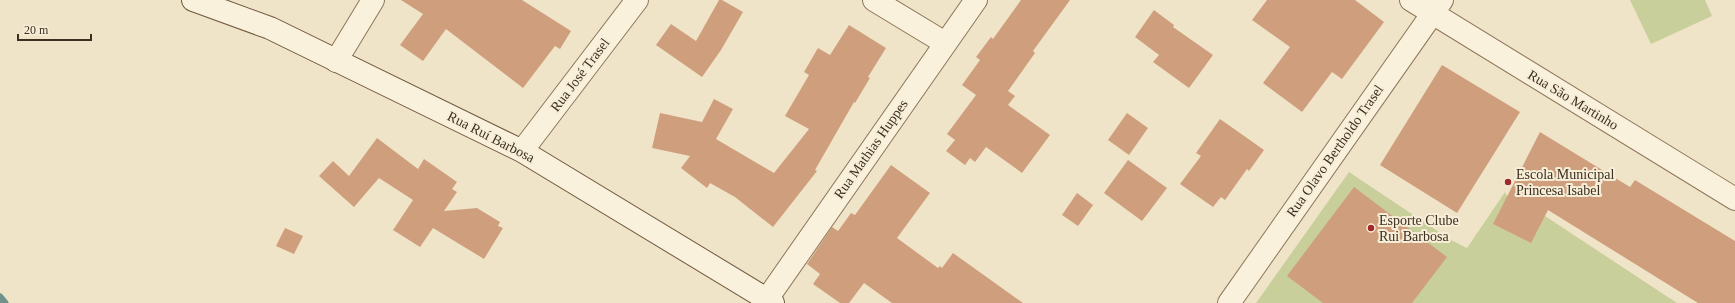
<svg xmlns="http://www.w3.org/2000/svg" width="1735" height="303" viewBox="0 0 1735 303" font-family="'Times New Roman',serif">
	<rect width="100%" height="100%" fill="#f0e4c8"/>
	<!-- green -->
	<g fill="#c9cf9b">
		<polygon points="1630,0 1705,0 1712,16 1651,44"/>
		<polygon points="1349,172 1451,240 1467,248 1505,192 1507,196 1545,216 1677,303 1256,303"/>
	</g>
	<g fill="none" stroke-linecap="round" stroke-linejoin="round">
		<!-- stream -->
		<polyline stroke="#6f938a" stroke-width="7" points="0,297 5,303"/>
	</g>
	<!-- building -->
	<g fill="#cf9f7d">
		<polygon points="401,0 522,0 571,31 560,49 555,46 523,88 446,29 423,61 400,45 423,14"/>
		<polygon points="719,0 722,0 743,12 721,50 702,77 656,45 671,24 696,41"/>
		<polygon points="1021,0 1070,0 1033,51 1035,53 1008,91 1015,96 1008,105 1050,135 1022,173 986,147 975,162 970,158 965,165 946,151 955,140 947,134 976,95 962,85 980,60 976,57 991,37 993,39"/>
		<polygon points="1267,0 1355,0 1384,22 1342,79 1332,72 1302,112 1263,83 1290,47 1252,20"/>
		<polygon points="1154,10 1174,25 1173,27 1213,55 1189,88 1153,62 1159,55 1135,37"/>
		<polygon points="849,25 886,48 868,77 870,78 855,103 854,102 815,170 817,171 773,227 735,197 710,183 707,188 681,168 690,156 652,148 660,113 702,122 714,99 733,109 716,139 774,173 809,129 785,116 809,75 804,72 818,48 830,55"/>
		<polygon points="1442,65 1520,112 1457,213 1380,165"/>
		<polygon points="1127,113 1148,128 1129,155 1108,140"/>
		<polygon points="1220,119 1264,150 1249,171 1247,169 1225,200 1221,197 1213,207 1180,184 1201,156 1196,153"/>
		<polygon points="1540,132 1630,187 1635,180 1735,241 1735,303 1698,303 1548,210 1531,243 1493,224"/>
		<polygon points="377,138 418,169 424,159 457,182 452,189 457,192 444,211 477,208 500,222 498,226 503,228 484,259 433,228 420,247 393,230 413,200 379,178 354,207 319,176 333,161 349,176"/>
		<polygon points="1128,160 1167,188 1142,221 1104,193"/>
		<polygon points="891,165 930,193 897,238 938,268 940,266 942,268 953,253 1023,303 892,303 864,283 849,303 840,303 813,284 820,274 807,264 832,227 838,231 851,213 855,215"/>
		<polygon points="1354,187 1447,257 1412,303 1323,303 1287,276"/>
		<polygon points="1077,193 1093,205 1078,226 1062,215"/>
		<polygon points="285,228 303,236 294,254 276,246"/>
	</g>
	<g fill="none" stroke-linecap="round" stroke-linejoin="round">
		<!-- minor casing -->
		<g stroke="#8d765c" stroke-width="24">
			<g id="minor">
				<polyline points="874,0 945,43"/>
				<polyline points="1411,0 1735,199"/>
				<polyline points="336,61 373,0"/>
				<polyline points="522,151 637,0"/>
				<polyline points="767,299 976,0"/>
				<polyline points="1229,303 1442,0"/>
			</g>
		</g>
		<!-- secondary casing -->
		<g stroke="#6f573f" stroke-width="24">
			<polyline id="secondary" points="193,0 270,28 522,151 773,303"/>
		</g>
		<!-- minor -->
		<use href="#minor" stroke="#faf1dc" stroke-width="22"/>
		<!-- secondary -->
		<use href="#secondary" stroke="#faf1dc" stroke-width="22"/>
	</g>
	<!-- markers -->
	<g fill="#9e2a2b" stroke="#f7eed8" stroke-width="1.5">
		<circle cx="1508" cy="182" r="4"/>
		<circle cx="1371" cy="228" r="4"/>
	</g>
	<g text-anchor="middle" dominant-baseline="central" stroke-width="4" stroke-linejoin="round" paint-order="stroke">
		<!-- street labels -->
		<g font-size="14" fill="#3d2e20" stroke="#f7eed8">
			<text transform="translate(580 75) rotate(-53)">Rua José Trasel</text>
			<text transform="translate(1573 100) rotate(31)">Rua São Martinho</text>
			<text transform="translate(491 137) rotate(27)">Rua Ruí Barbosa</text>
			<text transform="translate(871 149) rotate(-55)">Rua Mathias Huppes</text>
			<text transform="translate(1335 151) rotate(-55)">Rua Olavo Bertholdo Trasel</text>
		</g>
		<!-- poi labels -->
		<g font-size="14" fill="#3d2e20" stroke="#f7eed8" text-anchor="start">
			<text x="1516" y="174">Escola Municipal<tspan x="1516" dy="16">Princesa Isabel</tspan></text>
			<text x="1379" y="220">Esporte Clube<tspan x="1379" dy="16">Rui Barbosa</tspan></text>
		</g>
	</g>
	<!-- scale -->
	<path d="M18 34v6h73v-6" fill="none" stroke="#3d2e20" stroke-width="2"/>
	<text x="24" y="34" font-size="12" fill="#3d2e20" stroke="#f7eed8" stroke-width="3" paint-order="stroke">20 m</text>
</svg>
